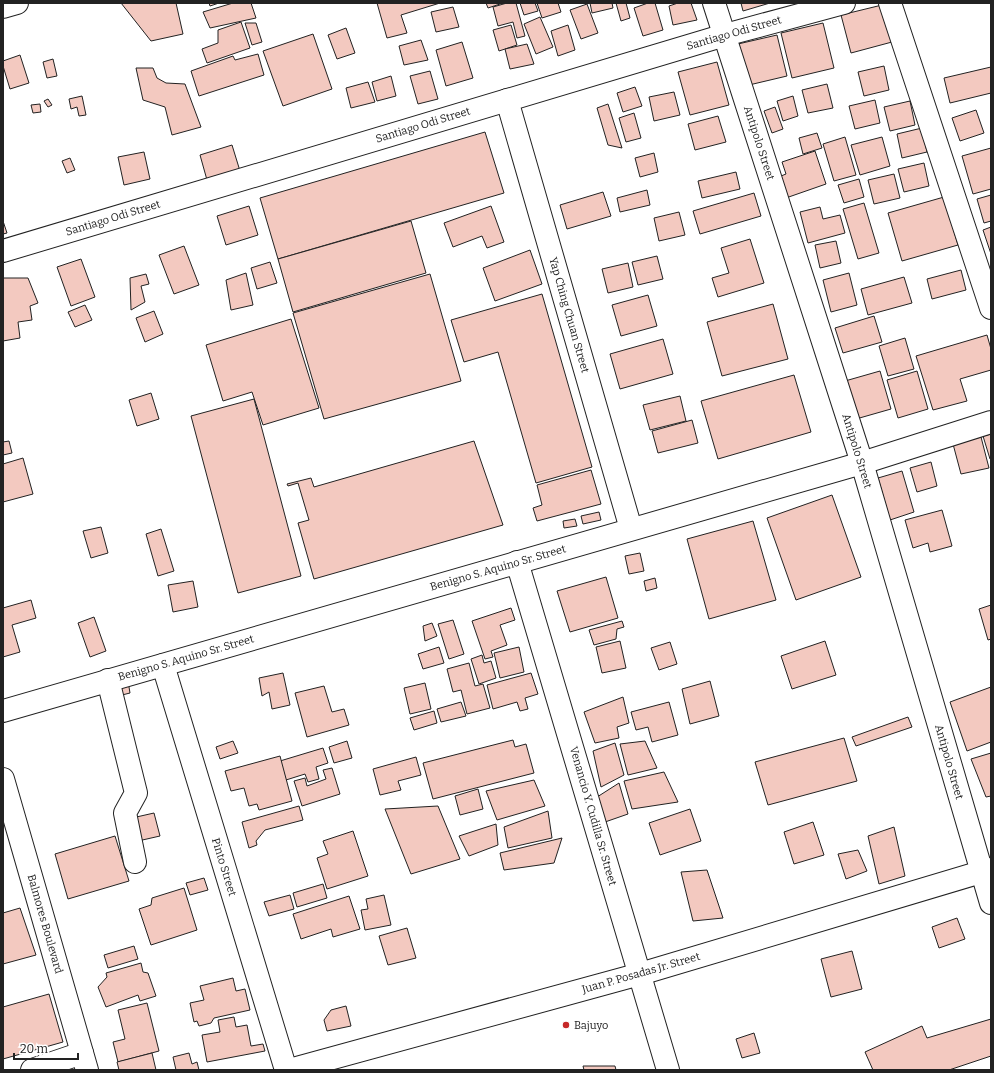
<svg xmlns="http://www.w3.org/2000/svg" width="994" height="1073" viewBox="0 0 994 1073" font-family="Bitter,serif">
	<rect width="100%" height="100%" fill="#fff"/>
	<!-- building -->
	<g fill="#f3c9c0" stroke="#222">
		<polygon points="121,3 176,3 183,34 151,41"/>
		<polygon points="209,3 219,3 210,6"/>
		<polygon points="233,3 251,3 256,18 210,28 203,12"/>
		<polygon points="377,3 440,3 401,15 407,33 387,38"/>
		<polygon points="486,3 503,3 488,8"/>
		<polygon points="507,3 516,3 525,36 517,38 513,22 498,26 493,7"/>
		<polygon points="520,3 535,3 538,11 524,15"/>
		<polygon points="537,3 558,3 561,12 542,18"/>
		<polygon points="590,3 612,3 613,8 592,13"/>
		<polygon points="616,3 626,3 630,18 621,21"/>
		<polygon points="648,3 655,3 663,30 643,36 634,8"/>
		<polygon points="678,3 691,3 697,20 673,25 669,6"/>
		<polygon points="741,3 770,3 743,11"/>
		<polygon points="587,4 598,33 581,39 570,10"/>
		<polygon points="882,5 892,42 851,53 841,15"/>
		<polygon points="453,7 459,27 436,32 431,12"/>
		<polygon points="540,17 553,47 536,54 524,24"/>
		<polygon points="241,22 250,48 207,63 202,49 218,43 218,30"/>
		<polygon points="245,23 256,23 262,42 252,45"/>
		<polygon points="823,23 834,68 792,78 781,33"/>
		<polygon points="511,25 517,45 499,51 493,30"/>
		<polygon points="568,25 575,50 558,56 551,31"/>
		<polygon points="346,28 355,53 337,59 328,35"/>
		<polygon points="313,34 332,89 283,106 263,51"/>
		<polygon points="777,35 787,76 749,85 738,44"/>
		<polygon points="421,40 428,60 404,65 399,46"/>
		<polygon points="462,42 473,78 446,86 436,50"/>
		<polygon points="527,44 534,64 510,69 505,49"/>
		<polygon points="258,54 264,75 199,96 191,71 233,56 235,60"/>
		<polygon points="20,55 29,83 10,89 3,66 3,61"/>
		<polygon points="53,59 57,76 47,78 43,62"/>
		<polygon points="717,62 729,105 690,115 678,72"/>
		<polygon points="884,66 889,90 864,96 858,72"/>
		<polygon points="991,67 991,93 950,103 944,78"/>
		<polygon points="136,68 153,68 157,78 166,83 185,84 201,127 172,135 165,107 143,100"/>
		<polygon points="430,71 438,99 418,104 410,76"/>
		<polygon points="391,76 396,96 377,101 372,82"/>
		<polygon points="368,82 375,102 351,108 346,88"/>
		<polygon points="827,84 833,108 808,113 802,90"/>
		<polygon points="635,87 642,106 623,112 617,93"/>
		<polygon points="674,92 680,115 654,121 649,97"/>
		<polygon points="82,96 86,115 79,116 77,107 71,109 69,99"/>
		<polygon points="793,96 798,116 783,121 777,101"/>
		<polygon points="48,99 52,105 48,107 44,101"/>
		<polygon points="875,100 880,123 855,129 849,106"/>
		<polygon points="910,101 915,125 890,131 884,107"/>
		<polygon points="40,104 41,112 33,113 31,105"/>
		<polygon points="608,104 622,148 608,145 597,108"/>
		<polygon points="775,107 783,129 772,133 764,111"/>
		<polygon points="976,110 984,133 960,141 952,118"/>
		<polygon points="634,113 641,138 626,142 619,118"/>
		<polygon points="718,116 726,142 695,150 688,124"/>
		<polygon points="922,128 927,152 902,158 897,134"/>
		<polygon points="485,132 504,193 278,259 260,198"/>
		<polygon points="817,133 822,148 803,154 799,138"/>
		<polygon points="845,137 856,175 834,181 823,144"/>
		<polygon points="882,137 890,166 860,175 851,145"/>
		<polygon points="232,145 240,171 207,180 200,155"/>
		<polygon points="991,148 991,189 973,194 962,156"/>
		<polygon points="815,151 826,184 783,199 776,178 786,174 782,162"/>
		<polygon points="144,152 150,179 124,185 118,157"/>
		<polygon points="654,153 658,172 640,177 635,158"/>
		<polygon points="70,158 75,170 67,173 62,161"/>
		<polygon points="924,163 929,186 904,192 898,169"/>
		<polygon points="736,172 740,189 702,198 698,181"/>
		<polygon points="894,174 900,198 874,204 868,180"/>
		<polygon points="859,179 864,197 844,203 838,185"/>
		<polygon points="647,190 650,205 620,212 617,198"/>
		<polygon points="603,192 611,216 567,229 560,205"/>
		<polygon points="754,193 761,216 700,234 693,211"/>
		<polygon points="991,195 991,221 984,223 977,199"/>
		<polygon points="944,197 958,245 902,261 888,213"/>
		<polygon points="864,203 879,253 858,259 843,209"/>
		<polygon points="249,206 258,235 226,245 217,216"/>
		<polygon points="491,206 504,242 487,248 482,236 453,247 444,223"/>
		<polygon points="820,207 823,219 840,215 845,233 808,243 800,212"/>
		<polygon points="679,212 685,235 659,241 654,218"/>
		<polygon points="3,221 7,233 3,234"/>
		<polygon points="411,221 426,273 293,312 278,259"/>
		<polygon points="991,227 991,254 983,230"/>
		<polygon points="750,239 764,283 718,297 712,278 729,273 721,248"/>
		<polygon points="836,241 841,263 820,268 815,245"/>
		<polygon points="184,246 199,285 174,294 159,255"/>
		<polygon points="530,250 542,284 495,301 483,268"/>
		<polygon points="657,256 663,279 638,285 632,262"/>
		<polygon points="81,259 95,297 71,306 57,267"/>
		<polygon points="270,262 277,283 257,289 251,268"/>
		<polygon points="628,263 633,287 608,293 602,269"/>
		<polygon points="961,270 966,290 932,299 927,279"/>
		<polygon points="246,273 253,305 231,310 226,280"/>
		<polygon points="849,273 857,305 831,312 823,280"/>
		<polygon points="146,274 149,284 141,286 145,302 131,310 130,278"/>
		<polygon points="430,274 461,381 324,419 293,313"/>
		<polygon points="904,277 912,303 868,315 861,289"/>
		<polygon points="3,278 28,278 38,303 30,306 32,320 18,322 20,338 3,341"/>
		<polygon points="542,294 592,467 536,483 498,352 464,362 451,320"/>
		<polygon points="648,295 657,326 621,336 612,305"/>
		<polygon points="773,304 788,359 722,376 707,322"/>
		<polygon points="85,305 92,320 75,327 68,312"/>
		<polygon points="154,311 163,334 145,342 136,318"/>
		<polygon points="874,316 882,342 843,353 835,328"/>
		<polygon points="291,319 319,408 263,425 252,392 223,401 206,345"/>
		<polygon points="987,335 991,349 991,370 960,379 967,401 933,410 916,356"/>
		<polygon points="905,338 914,369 888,376 879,346"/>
		<polygon points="663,339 673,374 620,389 610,354"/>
		<polygon points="880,371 891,409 856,419 845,381"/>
		<polygon points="917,371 928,409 898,418 887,380"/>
		<polygon points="794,375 811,432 718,459 701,401"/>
		<polygon points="151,393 159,419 137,426 129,400"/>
		<polygon points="680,396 686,421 650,430 643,405"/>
		<polygon points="254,399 301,576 238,593 191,416"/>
		<polygon points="692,420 698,443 658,453 652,431"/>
		<polygon points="991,434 991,459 990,459 983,436"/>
		<polygon points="981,437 989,468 961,474 953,444"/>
		<polygon points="9,441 12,453 3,455 3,442"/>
		<polygon points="474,441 503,525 314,579 298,523 309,520 298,483 288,486 287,484 311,478 314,487"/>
		<polygon points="23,458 33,494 3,502 3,464"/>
		<polygon points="931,462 937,486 917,492 910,468"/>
		<polygon points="591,470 601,504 537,521 533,508 542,505 537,485"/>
		<polygon points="902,471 914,512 890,520 878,478"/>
		<polygon points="832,495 861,577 796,600 767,518"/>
		<polygon points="942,510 952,546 930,552 928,543 913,548 905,520"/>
		<polygon points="599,512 601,520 583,524 581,516"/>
		<polygon points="575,519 577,526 564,528 563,521"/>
		<polygon points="753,521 776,600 709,619 687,539"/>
		<polygon points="101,527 108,553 91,558 83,531"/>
		<polygon points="161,529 174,571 158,576 146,534"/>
		<polygon points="640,553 644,571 629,574 625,556"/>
		<polygon points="606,577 618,618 570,632 557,591"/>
		<polygon points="655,578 657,588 646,591 644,581"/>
		<polygon points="193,581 198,607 173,612 168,585"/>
		<polygon points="31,600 36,618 12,625 20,652 3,657 3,608"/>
		<polygon points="991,605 991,639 988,640 979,609"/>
		<polygon points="511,608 515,620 500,625 507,645 491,651 493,657 485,659 472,621"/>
		<polygon points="94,617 106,651 90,657 78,623"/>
		<polygon points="453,620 464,654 449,659 438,624"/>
		<polygon points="622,621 624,627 617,629 616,639 594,645 589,630"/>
		<polygon points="432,623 437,636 425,641 423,626"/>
		<polygon points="620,641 626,668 602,673 596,647"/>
		<polygon points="825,641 836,675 792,689 781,656"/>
		<polygon points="670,642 677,664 659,670 651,648"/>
		<polygon points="439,647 444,663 423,669 418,654"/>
		<polygon points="519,647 524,672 500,678 494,653"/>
		<polygon points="482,655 484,663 491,661 496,678 479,684 471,659"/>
		<polygon points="469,663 475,686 483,684 490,708 467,714 461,690 453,692 447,669"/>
		<polygon points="283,673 290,705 272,709 269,692 262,696 259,678"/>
		<polygon points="531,673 538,694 525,698 528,709 520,711 517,702 493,709 487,685"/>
		<polygon points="128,681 130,693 118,696 115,685"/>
		<polygon points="710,681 719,716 690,724 682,689"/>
		<polygon points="425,683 431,709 410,714 404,688"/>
		<polygon points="324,686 332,712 344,709 349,725 307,737 295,693"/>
		<polygon points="991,687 991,742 967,751 950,702"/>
		<polygon points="623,697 629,723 617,727 619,738 595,743 584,712"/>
		<polygon points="461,702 466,716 441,722 437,709"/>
		<polygon points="669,702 678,735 652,742 648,727 636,730 631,712"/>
		<polygon points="434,711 437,723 414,730 410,718"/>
		<polygon points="908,717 912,727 856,746 852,737"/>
		<polygon points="844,738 857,781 768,805 755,762"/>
		<polygon points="513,740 515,747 526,744 534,773 433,799 423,763"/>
		<polygon points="233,741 238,753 220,759 216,747"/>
		<polygon points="347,741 352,758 334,763 329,747"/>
		<polygon points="645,741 657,768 628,775 620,744"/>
		<polygon points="615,743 624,775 601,787 593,751"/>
		<polygon points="323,748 328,763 316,767 319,779 308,782 305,774 286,780 280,761"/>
		<polygon points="991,753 991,796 986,797 971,759"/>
		<polygon points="280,756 292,801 259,810 257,804 249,806 244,788 231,791 225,771"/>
		<polygon points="416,757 421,775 398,781 401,790 380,795 373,769"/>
		<polygon points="332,768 340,794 302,806 294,781 305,778 307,786 326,779 323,770"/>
		<polygon points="664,772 678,802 632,809 624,781"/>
		<polygon points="534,780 545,806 497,820 486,791"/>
		<polygon points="619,783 628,814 605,822 594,799"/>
		<polygon points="478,789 483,809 460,815 455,796"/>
		<polygon points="299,806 303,820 265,830 256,841 257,845 249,848 242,822"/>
		<polygon points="438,806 460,859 411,874 385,809"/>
		<polygon points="690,809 701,841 660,855 649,823"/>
		<polygon points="548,811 552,838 508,848 504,827"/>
		<polygon points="154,813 160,836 138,841 132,818"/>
		<polygon points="813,822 824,855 794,864 784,832"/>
		<polygon points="496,824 498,845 469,856 459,836"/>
		<polygon points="894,827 905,876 879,884 868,836"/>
		<polygon points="353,831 368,876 327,889 317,858 328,854 323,841"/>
		<polygon points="115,836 129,881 68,899 55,854"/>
		<polygon points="562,838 554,863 504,870 500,853"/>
		<polygon points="858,850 867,871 846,879 838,854"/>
		<polygon points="707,870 723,918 693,921 681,872"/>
		<polygon points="204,878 208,890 190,895 186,883"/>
		<polygon points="323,884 327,898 297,907 293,893"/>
		<polygon points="184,888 197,930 151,945 139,909 151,905 152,898"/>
		<polygon points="290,895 294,909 269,916 264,902"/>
		<polygon points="384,895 391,925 365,930 361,910 368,909 366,899"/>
		<polygon points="349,896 360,929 333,937 331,929 301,939 293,914"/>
		<polygon points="20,908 36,955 3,964 3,913"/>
		<polygon points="957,918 965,939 939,948 932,927"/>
		<polygon points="407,928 416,958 388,965 379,936"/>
		<polygon points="134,946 138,959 108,968 104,955"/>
		<polygon points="852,951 862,989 831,997 821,959"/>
		<polygon points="141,963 143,972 148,973 156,996 140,1001 138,995 106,1007 98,987 107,977 106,973"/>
		<polygon points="233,978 236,991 245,989 250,1010 214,1018 211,1023 199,1026 197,1021 194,1022 190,1003 204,1000 200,986"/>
		<polygon points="49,994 63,1042 3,1059 3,1007"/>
		<polygon points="147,1003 159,1051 118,1062 113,1042 125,1039 118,1010"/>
		<polygon points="346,1006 351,1026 327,1031 324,1020 331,1010"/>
		<polygon points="234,1017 236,1027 247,1025 251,1046 263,1044 265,1051 207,1062 202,1035 220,1032 218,1020"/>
		<polygon points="991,1019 991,1056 949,1070 873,1070 865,1052 922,1026 927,1038"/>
		<polygon points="754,1033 760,1053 742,1058 736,1039"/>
		<polygon points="152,1053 156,1070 119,1070 117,1062"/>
		<polygon points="189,1053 192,1064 197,1062 199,1070 176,1070 173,1057"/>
		<polygon points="583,1066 615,1066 616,1070 584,1070"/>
	</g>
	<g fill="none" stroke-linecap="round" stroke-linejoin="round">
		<!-- minor casing -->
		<g stroke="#222" stroke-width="24">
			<g id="minor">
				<polyline points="714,3 862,463 991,903"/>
				<polyline points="890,3 991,308"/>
				<polyline points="3,7 17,3"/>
				<polyline points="507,100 631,529"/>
				<polyline points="3,251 725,35 844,3"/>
				<polyline points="517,562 668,1070"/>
				<polyline points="163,665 286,1070"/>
				<polyline points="108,680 136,793 125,813 135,862"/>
				<polyline points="3,711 862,463 991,422"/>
				<polyline points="32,1070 82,1053"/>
				<polyline points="289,1070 640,974 991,869"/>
			</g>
		</g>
		<!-- major casing -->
		<g stroke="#222" stroke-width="24">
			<polyline id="major" points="3,779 87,1070"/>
		</g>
		<!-- minor -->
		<use href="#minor" stroke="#fff" stroke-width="22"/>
		<!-- major -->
		<use href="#major" stroke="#fff" stroke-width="22"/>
	</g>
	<!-- markers -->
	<circle fill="#c62828" stroke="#fff" stroke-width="1.5" cx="566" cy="1025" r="4"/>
	<g text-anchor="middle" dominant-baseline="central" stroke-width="3" stroke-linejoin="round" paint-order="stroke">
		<!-- street labels -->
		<g font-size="11" fill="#222" stroke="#fff">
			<text transform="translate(734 33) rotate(-16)">Santiago Odi Street</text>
			<text transform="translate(423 125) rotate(-17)">Santiago Odi Street</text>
			<text transform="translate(759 143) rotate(72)">Antipolo Street</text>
			<text transform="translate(113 218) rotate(-17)">Santiago Odi Street</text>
			<text transform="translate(569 315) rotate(74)">Yap Ching Chuan Street</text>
			<text transform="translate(857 451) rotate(73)">Antipolo Street</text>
			<text transform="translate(498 568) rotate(-16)">Benigno S. Aquino Sr. Street</text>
			<text transform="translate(186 658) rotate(-16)">Benigno S. Aquino Sr. Street</text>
			<text transform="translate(949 762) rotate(74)">Antipolo Street</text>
			<text transform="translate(593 816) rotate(74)">Venancio Y. Cudilla Sr. Street</text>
			<text transform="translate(224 867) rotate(73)">Pinto Street</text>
			<text transform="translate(45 924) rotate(74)">Balmores Boulevard</text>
			<text transform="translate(641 973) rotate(-16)">Juan P. Posadas Jr. Street</text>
		</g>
		<!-- poi labels -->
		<g font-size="11" fill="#222" stroke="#fff" text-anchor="start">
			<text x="574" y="1025">Bajuyo</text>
		</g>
	</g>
	<!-- border -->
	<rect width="994" height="1073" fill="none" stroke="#222222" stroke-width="8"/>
	<!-- scale -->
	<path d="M14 1053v6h64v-6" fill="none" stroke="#222222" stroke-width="2"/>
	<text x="20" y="1053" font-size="12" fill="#222222" stroke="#ffffff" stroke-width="3" paint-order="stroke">20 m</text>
</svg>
